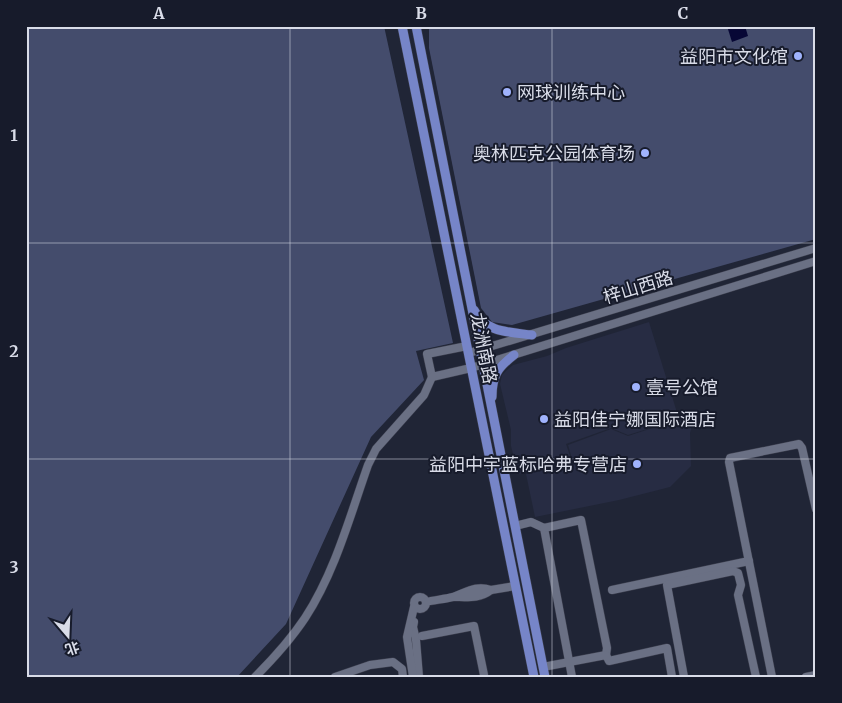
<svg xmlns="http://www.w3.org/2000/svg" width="842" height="703" viewBox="0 0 842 703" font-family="Merriweather,'Noto Sans SC',serif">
	<rect width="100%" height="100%" fill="#202536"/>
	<!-- built -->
	<g fill="#272c43">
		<polygon points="649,322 679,419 628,435 611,428 566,444 572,462 556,467 518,474 511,446 511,430 500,384 502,375 507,370 513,365 547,356 566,348"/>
		<polygon points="677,420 692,426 690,433 691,466 670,487 619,500 535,517 526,474 556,468 573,462 568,445 611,429 628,436"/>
	</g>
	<!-- green -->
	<g fill="#444c6c">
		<polygon points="26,26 384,26 453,343 416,351 424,380 371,437 286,624 237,677 26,677"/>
		<polygon points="434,26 816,26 816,239 512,325 492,322 481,308 429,48 429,28"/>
	</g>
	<!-- water -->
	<polygon fill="#070735" points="727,26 745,26 748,36 732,42"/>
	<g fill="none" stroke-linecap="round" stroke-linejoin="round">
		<!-- minor casing -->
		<g stroke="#3c3f4e" stroke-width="9">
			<g id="minor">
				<polyline points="467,346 427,354 432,377 471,368 816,261"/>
				<polyline points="469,353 816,248"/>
				<polyline points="515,526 531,522 544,528 572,677"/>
				<polyline points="544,528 581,520 607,648 606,655"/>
				<polyline points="491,590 515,586"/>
				<polyline points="612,590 749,561"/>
				<circle cx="420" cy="603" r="6"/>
				<path d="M426 602C435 600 445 599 453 597 467 592 476 585 491 590 480 599 467 597 453 597"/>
				<polyline points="414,622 413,627 416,640 419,677"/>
				<polyline points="422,636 474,626 484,675"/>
				<polyline points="543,667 606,655 609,661 667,648 672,677"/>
				<path d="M255 677C273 659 291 639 305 618 335 572 350 516 368 465L376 449 424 395 432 377"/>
				<polyline points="335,677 370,665 393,662 402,669 403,677"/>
				<polyline points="413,677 407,637 414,607"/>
				<polyline points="684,677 667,585 733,571 738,573 741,585 738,595 756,677"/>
				<polyline points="772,677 729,462 730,458 799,444 802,448 816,509"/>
				<polyline points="806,677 816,675"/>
			</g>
		</g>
		<!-- major casing -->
		<g stroke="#3c3f4e" stroke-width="10">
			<g id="major">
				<polyline points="402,26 534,677"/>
				<polyline points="416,26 545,677"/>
				<path d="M474 310C485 333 510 332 532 335"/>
				<path d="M492 397C492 376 497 368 514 355"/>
			</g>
		</g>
		<!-- minor -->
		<use href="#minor" stroke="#6a7084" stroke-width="8"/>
		<!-- major -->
		<use href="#major" stroke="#7685c8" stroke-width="9"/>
	</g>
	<!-- grid -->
	<path fill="none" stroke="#d9dce8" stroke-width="1" stroke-opacity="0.55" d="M290 26V677M552 26V677M26 243H816M26 459H816"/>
	<!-- markers -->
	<g fill="#a0b3fd" stroke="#171b2b" stroke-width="2">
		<circle cx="798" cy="56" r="5"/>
		<circle cx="507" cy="92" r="5"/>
		<circle cx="645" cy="153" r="5"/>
		<circle cx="636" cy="387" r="5"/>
		<circle cx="544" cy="419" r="5"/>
		<circle cx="637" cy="464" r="5"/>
	</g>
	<g text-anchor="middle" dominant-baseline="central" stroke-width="4" stroke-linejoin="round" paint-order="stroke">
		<!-- poi labels -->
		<g font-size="18" fill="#d9dce8" stroke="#171b2b" text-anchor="end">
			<text x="788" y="56">益阳市文化馆</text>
			<text x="517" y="92" text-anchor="start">网球训练中心</text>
			<text x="635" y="153">奥林匹克公园体育场</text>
			<text x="646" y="387" text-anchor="start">壹号公馆</text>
			<text x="554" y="419" text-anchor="start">益阳佳宁娜国际酒店</text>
			<text x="627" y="464">益阳中宇蓝标哈弗专营店</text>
		</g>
		<!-- street labels -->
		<g font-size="18" fill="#d9dce8" stroke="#171b2b">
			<text transform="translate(638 287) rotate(-17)">梓山西路</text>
			<text transform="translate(484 348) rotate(79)">龙洲南路</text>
		</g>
	</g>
	<!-- border -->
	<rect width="842" height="703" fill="none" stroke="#171b2b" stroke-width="55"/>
	<!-- north arrow -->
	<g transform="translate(68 636) rotate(161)" stroke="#171b2b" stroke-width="4" paint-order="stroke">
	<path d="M0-4L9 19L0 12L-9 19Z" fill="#d9dce8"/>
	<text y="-8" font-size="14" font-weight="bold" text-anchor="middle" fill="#d9dce8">北</text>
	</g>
	<rect x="28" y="28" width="786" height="648" fill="none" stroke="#d9dce8" stroke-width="2"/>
	<g font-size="16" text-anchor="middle" font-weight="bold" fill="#d9dce8">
		<text x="159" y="19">A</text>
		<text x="421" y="19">B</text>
		<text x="683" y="19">C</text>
		<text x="14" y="141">1</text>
		<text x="14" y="357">2</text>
		<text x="14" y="573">3</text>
	</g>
</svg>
